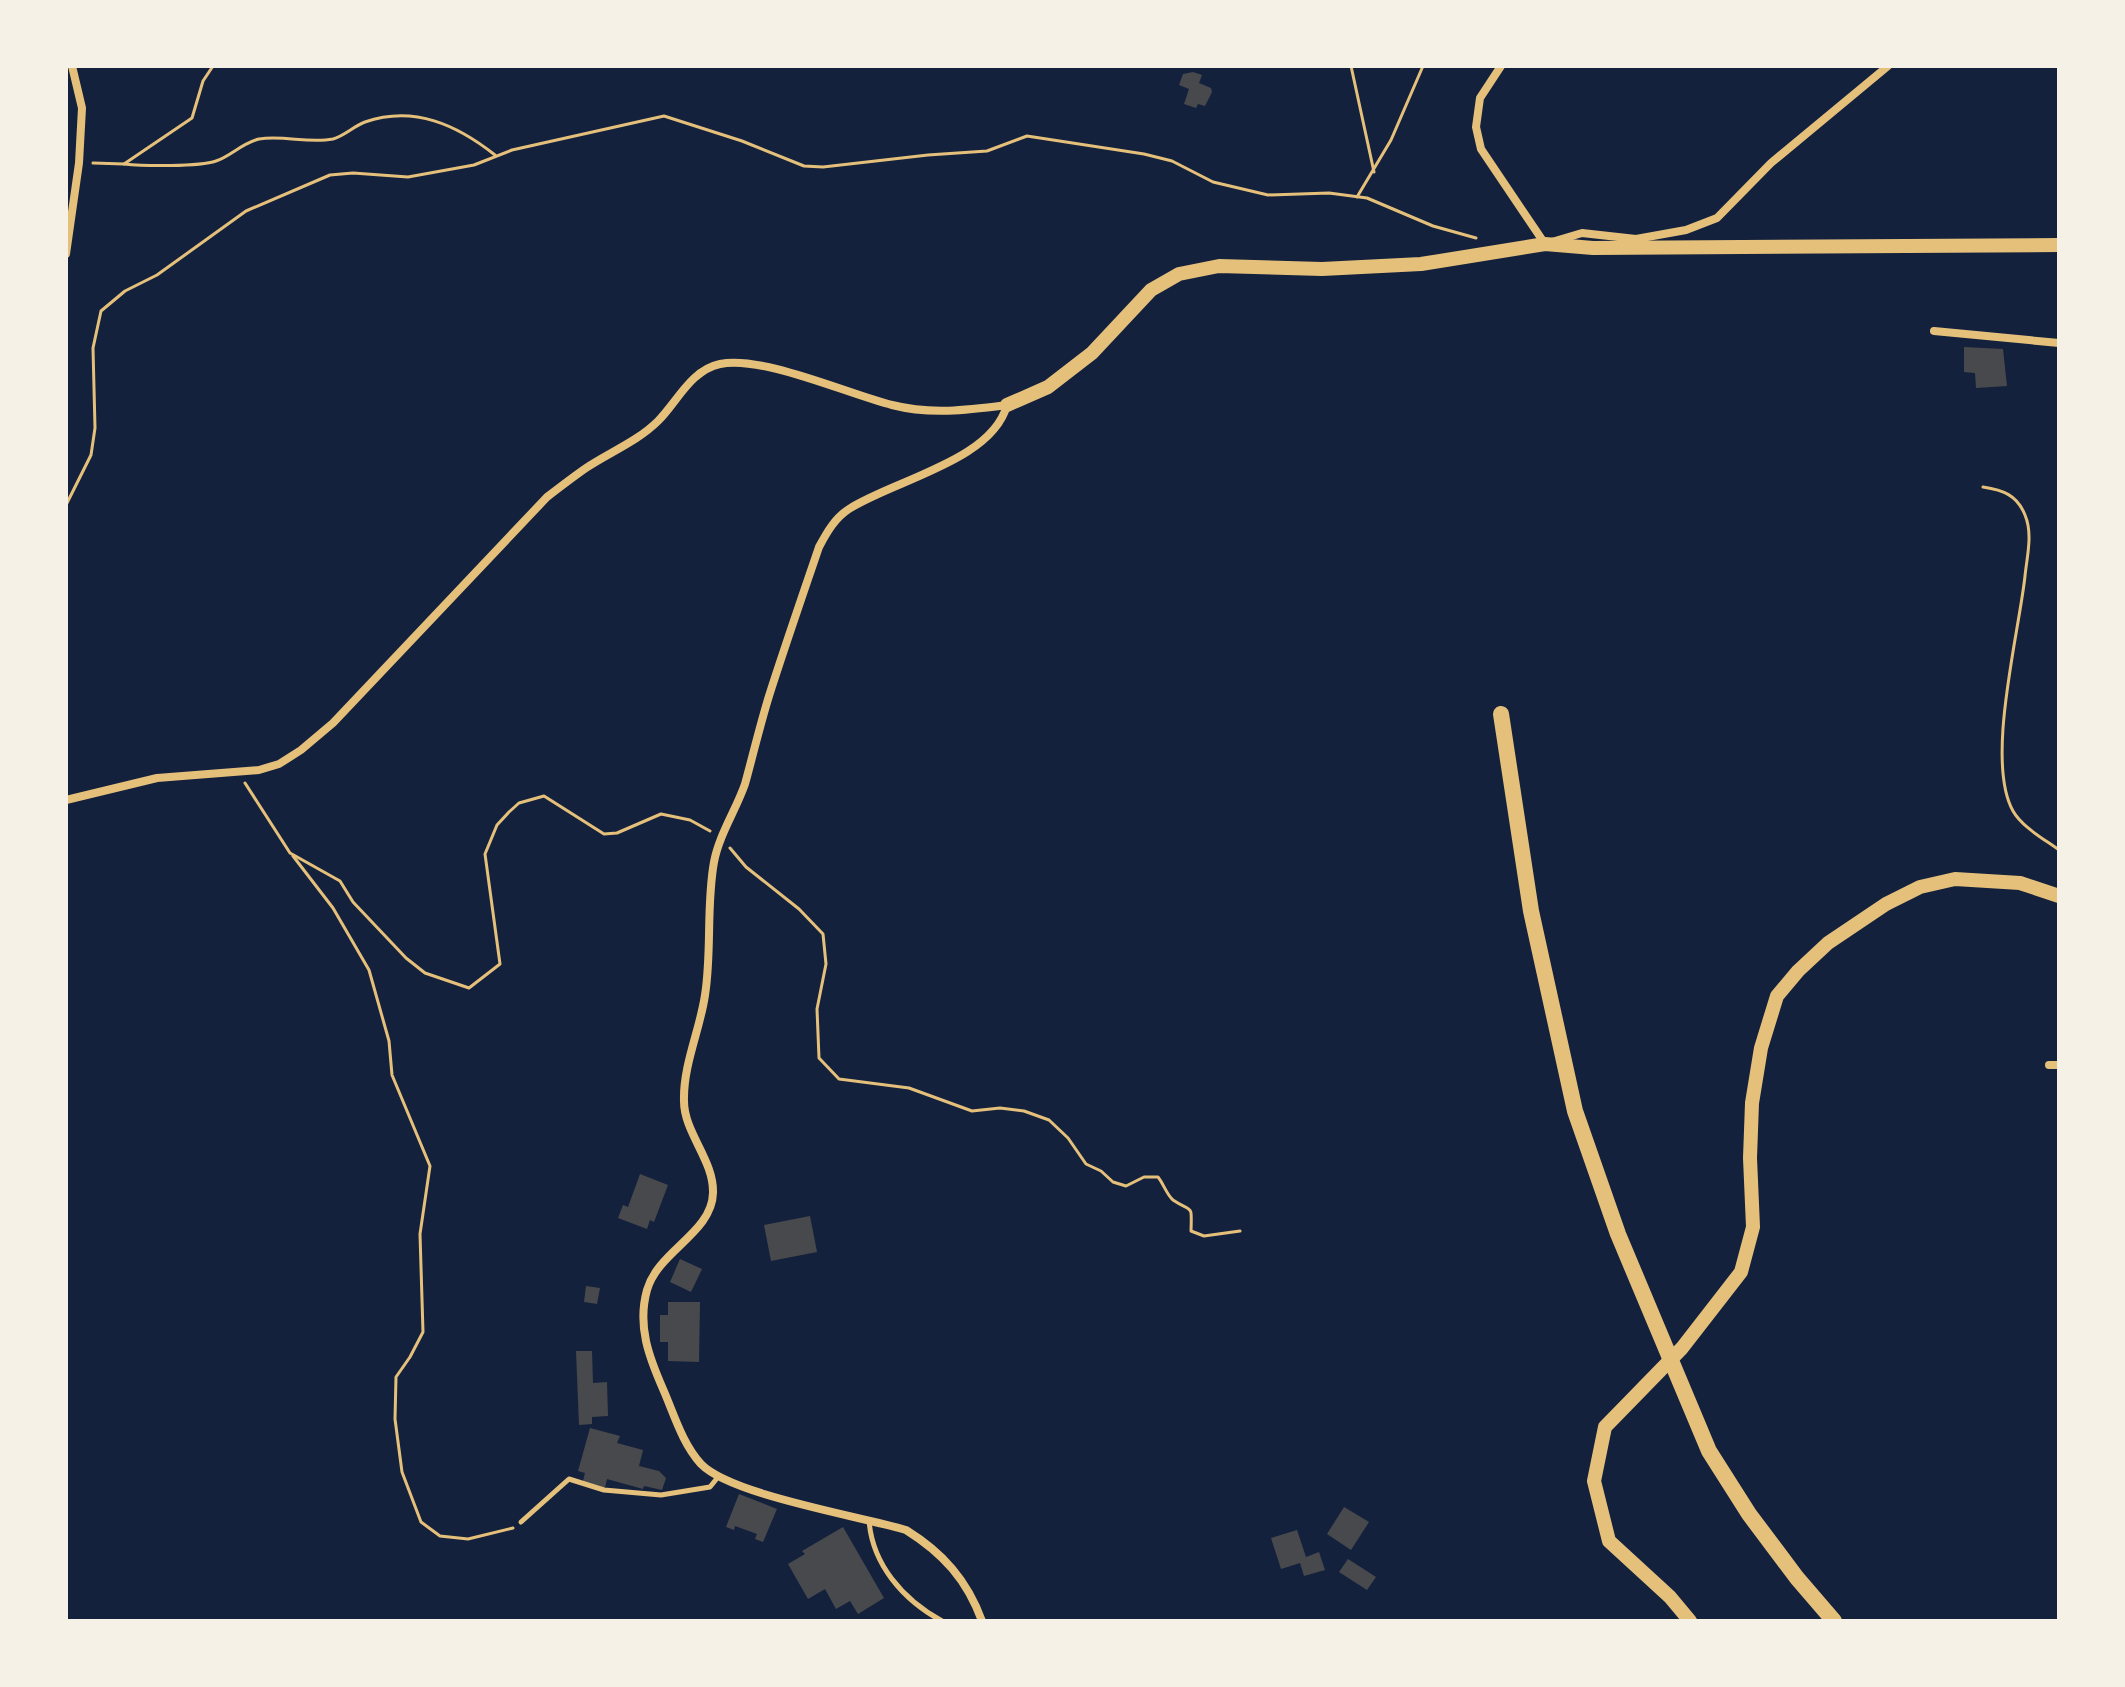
<svg xmlns="http://www.w3.org/2000/svg" width="2125" height="1687" viewBox="0 0 2125 1687" font-family="Rubik,sans-serif">
	<rect width="100%" height="100%" fill="#14213d"/>
	<!-- building -->
	<g fill="#48494c">
		<polygon points="1193,72 1202,75 1199,83 1211,88 1212,92 1205,106 1198,104 1196,108 1184,104 1189,89 1179,85 1183,74"/>
		<polygon points="1964,347 2003,349 2007,386 1976,388 1975,373 1964,372"/>
		<polygon points="640,1174 668,1185 654,1222 650,1220 647,1229 618,1218 623,1205 628,1207"/>
		<polygon points="810,1216 817,1252 771,1261 764,1225"/>
		<polygon points="680,1259 702,1269 691,1292 670,1282"/>
		<polygon points="586,1286 600,1288 597,1304 584,1302"/>
		<polygon points="668,1302 700,1302 699,1362 668,1361 668,1342 660,1342 660,1315 668,1315"/>
		<polygon points="576,1351 592,1351 593,1383 607,1382 608,1416 592,1417 592,1424 579,1425"/>
		<polygon points="590,1428 620,1436 617,1443 643,1450 639,1466 659,1471 666,1478 662,1490 644,1486 643,1489 607,1479 605,1488 583,1481 585,1473 578,1471"/>
		<polygon points="739,1494 777,1509 763,1542 755,1539 757,1534 735,1526 734,1530 726,1527"/>
		<polygon points="1344,1507 1369,1522 1351,1550 1327,1534"/>
		<polygon points="843,1527 884,1598 858,1614 850,1601 836,1609 825,1589 808,1599 788,1564 805,1554 802,1551"/>
		<polygon points="1297,1530 1306,1557 1319,1552 1325,1570 1304,1576 1300,1563 1281,1569 1271,1538"/>
		<polygon points="1348,1559 1376,1577 1367,1590 1339,1572"/>
	</g>
	<g fill="none" stroke-linecap="round" stroke-linejoin="round">
		<!-- path -->
		<g stroke="#e5c07b" stroke-width="3">
			<polyline points="1351,66 1374,172"/>
			<polyline points="93,163 124,164 192,118 203,81 213,66"/>
			<path d="M124 164C143 166 199 167 216 161 231 156 242 143 259 139 284 135 309 144 333 139 344 136 354 126 365 122 414 105 457 125 495 155"/>
			<polyline points="1357,197 1391,140 1423,66"/>
			<path d="M1983 487C2003 490 2017 495 2025 515 2033 534 2027 556 2025 576 2019 633 1985 761 2013 811 2022 827 2044 839 2059 850"/>
			<polyline points="66,505 91,455 95,428 93,348 101,311 125,291 157,275 246,211 330,175 353,173 408,177 474,165 512,150 664,116 742,141 804,166 823,167 928,155 987,151 1027,136 1144,154 1172,161 1213,182 1268,195 1329,193 1367,198 1433,226 1476,238"/>
			<polyline points="245,783 290,853 340,881 353,902 406,958 425,973 469,988 500,964 485,854 497,825 509,812 519,803 544,796 604,834 617,833 661,814 690,820 710,831"/>
			<path d="M730 848 746 867 799 909 823 934 826 964 817 1009 819 1058 839 1079 909 1088 972 1111 1000 1108 1024 1111 1049 1120 1068 1138 1086 1164 1101 1171 1113 1182 1126 1186 1144 1177H1158C1163 1183 1167 1195 1173 1200 1192 1213 1192 1202 1191 1231L1204 1236 1240 1231"/>
			<polyline points="293,856 333,908 369,970 389,1041 392,1075 430,1166 420,1234 423,1332 410,1357 396,1377 395,1419 402,1472 421,1522 440,1536 468,1539 513,1528"/>
		</g>
		<!-- service -->
		<g stroke="#e5c07b" stroke-width="5">
			<path d="M869 1520C872 1564 903 1600 942 1621"/>
			<polyline points="521,1522 569,1479 604,1490 661,1495 710,1487 718,1477"/>
		</g>
		<!-- minor -->
		<g stroke="#e5c07b" stroke-width="8">
			<polyline points="1501,66 1480,98 1476,127 1481,149 1545,244 1582,233 1636,239 1686,230 1717,218 1771,163 1888,66"/>
			<polyline points="66,254 79,163 82,108 72,66"/>
			<polyline points="1934,331 2059,343"/>
			<path d="M66 800 157 778 259 770 279 764 301 750 333 723 547 497C560 487 573 477 586 468 610 452 638 441 658 421 677 402 691 370 720 364 762 355 848 394 892 405 931 415 968 410 1007 405 992 461 894 480 849 509 835 518 827 532 819 547 802 597 785 646 769 696 760 725 753 755 745 784 736 810 719 835 714 862 706 906 712 951 705 995 700 1030 683 1065 684 1101 684 1133 714 1160 713 1193 712 1233 658 1251 647 1290 637 1326 649 1357 663 1389 674 1414 682 1443 701 1464 731 1495 859 1516 906 1530 943 1553 967 1580 982 1621"/>
			<polyline points="2049,1065 2059,1065"/>
		</g>
		<!-- tertiary -->
		<g stroke="#e5c07b" stroke-width="14">
			<polyline points="1007,405 1048,387 1092,353 1151,290 1179,274 1219,266 1322,269 1421,264 1545,244 1593,248 2059,245"/>
			<polyline points="1690,1621 1670,1597 1609,1541 1594,1481 1605,1427 1682,1348 1741,1272 1753,1227 1750,1158 1752,1103 1761,1048 1777,996 1798,971 1828,943 1886,904 1920,887 1955,879 2020,883 2059,896"/>
		</g>
		<!-- secondary -->
		<polyline stroke="#e5c07b" stroke-width="16" points="1501,714 1531,911 1575,1111 1618,1234 1709,1451 1749,1514 1797,1578 1834,1621"/>
	</g>
	<!-- border -->
	<rect width="2125" height="1687" fill="none" stroke="#f6f1e7" stroke-width="136"/>
</svg>
